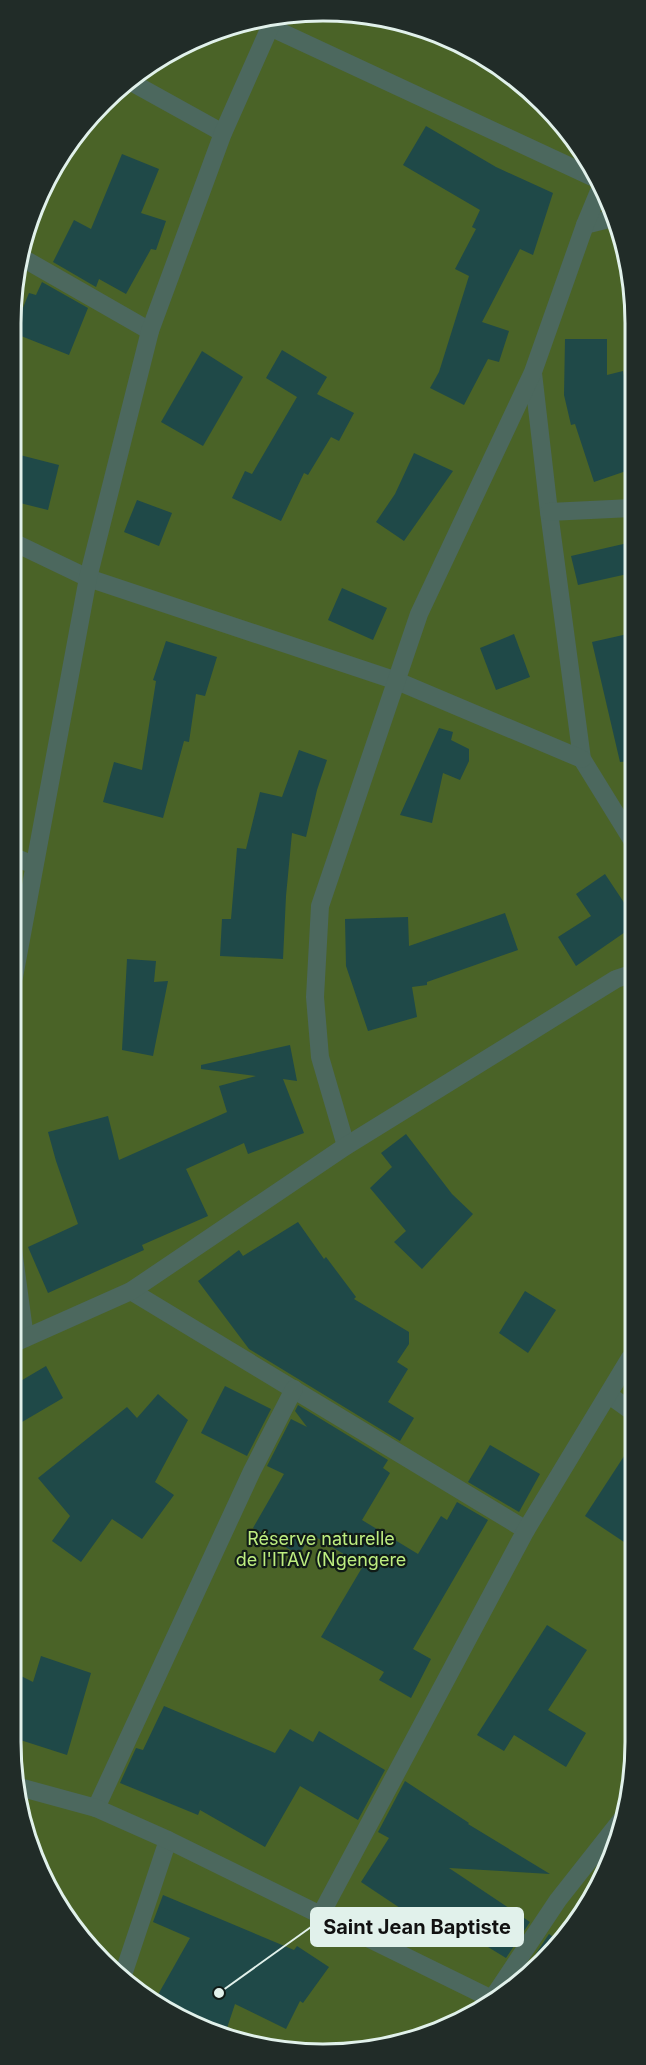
<svg xmlns="http://www.w3.org/2000/svg" width="646" height="2065" viewBox="0 0 646 2065" font-family="Inter,sans-serif">
	<rect width="100%" height="100%" fill="#1c372e"/>
	<!-- green -->
	<polygon fill="#4a6327" points="262,16 384,17 479,52 558,117 603,185 633,282 629,1803 583,1915 513,1990 404,2044 283,2052 184,2022 88,1948 34,1861 11,1742 17,262 63,149 150,63"/>
	<!-- building -->
	<g fill="#1f4948">
		<polygon points="426,126 496,167 553,193 533,255 520,249 482,322 509,331 499,362 488,359 464,405 430,388 439,372 469,276 455,269 476,229 472,227 480,210 403,165"/>
		<polygon points="122,154 159,169 141,213 166,221 156,250 151,249 126,294 99,279 96,287 53,262 74,220 91,229"/>
		<polygon points="42,282 88,308 69,355 16,334 16,325 29,293 36,295"/>
		<polygon points="565,339 607,339 607,375 623,371 632,412 632,469 594,482 575,424 571,425 564,395"/>
		<polygon points="282,350 327,377 317,394 354,413 339,441 331,437 308,475 304,473 281,521 232,498 245,471 252,474 297,397 266,378"/>
		<polygon points="202,351 243,377 203,446 161,422"/>
		<polygon points="414,453 453,471 404,541 376,522 395,494"/>
		<polygon points="16,454 59,465 48,510 16,502"/>
		<polygon points="137,500 172,513 159,546 124,532"/>
		<polygon points="632,542 632,573 578,585 571,556"/>
		<polygon points="342,588 387,608 373,640 328,620"/>
		<polygon points="632,633 632,761 620,762 592,642"/>
		<polygon points="514,634 530,677 496,690 480,648"/>
		<polygon points="166,641 217,657 205,696 196,694 189,742 184,741 163,818 103,802 114,762 142,770 156,681 153,680"/>
		<polygon points="439,728 453,732 451,740 469,749 469,761 460,780 443,773 432,823 400,815"/>
		<polygon points="299,750 327,760 317,790 306,837 292,833 286,896 283,959 220,956 222,919 231,919 237,848 246,849 260,792 282,797"/>
		<polygon points="605,874 631,913 631,928 576,966 558,937 591,916 576,894"/>
		<polygon points="505,913 518,950 427,982 427,985 412,987 417,1017 368,1031 346,966 345,919 408,917 409,946"/>
		<polygon points="127,959 156,961 154,982 168,981 153,1056 122,1050"/>
		<polygon points="290,1045 297,1081 283,1079 304,1133 248,1154 244,1143 186,1169 208,1216 142,1245 144,1250 48,1293 28,1247 78,1224 56,1161 48,1132 108,1116 119,1160 227,1112 219,1086 256,1076 201,1069 201,1065"/>
		<polygon points="406,1134 452,1194 473,1214 422,1269 394,1242 406,1231 370,1188 392,1167 381,1153"/>
		<polygon points="298,1222 324,1259 326,1257 356,1297 354,1299 409,1332 409,1344 397,1362 408,1369 388,1402 414,1418 400,1441 249,1349 198,1281 239,1250 243,1256"/>
		<polygon points="525,1291 556,1310 528,1353 499,1333"/>
		<polygon points="46,1366 63,1398 22,1422 12,1405 12,1386"/>
		<polygon points="225,1386 271,1409 247,1456 201,1433"/>
		<polygon points="158,1394 188,1420 155,1482 174,1495 142,1539 112,1519 81,1562 52,1541 70,1516 38,1478 127,1407 137,1418"/>
		<polygon points="298,1405 388,1460 383,1468 390,1473 362,1520 418,1554 441,1516 447,1520 457,1502 488,1520 413,1649 431,1659 411,1698 379,1680 384,1672 321,1637 363,1566 311,1534 299,1555 253,1528 284,1474 267,1466 291,1419 307,1427 295,1411"/>
		<polygon points="490,1445 540,1474 519,1512 468,1482"/>
		<polygon points="630,1447 630,1546 585,1516"/>
		<polygon points="547,1625 587,1650 548,1710 586,1733 566,1767 514,1735 504,1751 477,1735"/>
		<polygon points="41,1656 91,1673 67,1755 11,1737 11,1671 33,1682"/>
		<polygon points="164,1706 275,1753 290,1729 313,1742 319,1731 385,1770 358,1820 300,1786 265,1847 200,1810 198,1815 120,1783 136,1748 143,1750"/>
		<polygon points="405,1781 469,1823 468,1824 550,1874 449,1868 530,1922 506,1958 434,1914 427,1926 361,1882 389,1838 378,1832"/>
		<polygon points="163,1895 294,1950 297,1946 329,1967 303,2003 300,2001 286,2029 235,2004 227,2028 166,2008 155,2000 190,1938 153,1922"/>
		<polygon points="549,1934 559,1941 529,1973 525,1970"/>
	</g>
	<g fill="none" stroke-linecap="round" stroke-linejoin="round">
		<!-- minor -->
		<g stroke="#4c685e" stroke-width="18">
			<polyline points="270,27 601,181"/>
			<polyline points="131,82 223,133"/>
			<polyline points="585,225 613,218"/>
			<polyline points="19,256 150,331"/>
			<polyline points="533,373 549,512 582,759 632,840"/>
			<polyline points="549,512 632,508"/>
			<polyline points="15,543 88,578 397,681 582,759"/>
			<polyline points="14,857 34,865"/>
			<polyline points="14,977 88,578 150,331 223,133 275,16"/>
			<polyline points="346,1146 320,1057 315,997 320,906 419,614 533,372 585,225 602,184"/>
			<polyline points="13,1249 25,1338"/>
			<polyline points="131,1291 526,1530"/>
			<polyline points="12,1344 131,1291 346,1146 616,979 631,974"/>
			<polyline points="609,1395 630,1410"/>
			<polyline points="96,1808 252,1471 294,1389"/>
			<polyline points="320,1916 526,1530 630,1358"/>
			<polyline points="123,1975 168,1840"/>
			<polyline points="490,2002 558,1900 625,1815"/>
		</g>
		<!-- tertiary -->
		<polyline stroke="#4c685e" stroke-width="18" points="19,1787 96,1808 168,1840 494,2000"/>
	</g>
	<g text-anchor="middle" dominant-baseline="central" stroke-width="4.5" stroke-linejoin="round" paint-order="stroke">
		<!-- park labels -->
		<g font-size="18" fill="#beee80" stroke="#101b17">
			<text x="321" y="1538">Réserve naturelle<tspan x="321" dy="21">de l'ITAV (Ngengere</tspan></text>
		</g>
	</g>
	<!-- crop -->
	<path d="M0 0H646V2065H0ZM323 21H323A302 302 0 0 1 625 323V1742A302 302 0 0 1 323 2044H323A302 302 0 0 1 21 1742V323A302 302 0 0 1 323 21Z" fill="#212c28" fill-rule="evenodd"/>
	<path fill="none" stroke="#e1f1eb" stroke-width="3" d="M323 21H323A302 302 0 0 1 625 323V1742A302 302 0 0 1 323 2044H323A302 302 0 0 1 21 1742V323A302 302 0 0 1 323 21Z"/>
	<!-- callouts -->
	<path fill="none" stroke="#e1f1eb" stroke-width="2" d="M219 1993L311 1927"/>
	<circle fill="#e1f1eb" stroke="#101b17" stroke-width="2" cx="219" cy="1993" r="6"/>
	<rect fill="#e1f1eb" stroke="#e1f1eb" stroke-width="2" x="311" y="1908" width="212" height="38" rx="6"/>
	<g font-size="20" text-anchor="middle" font-weight="bold" fill="#111">
		<text x="417" y="1934">Saint Jean Baptiste</text>
	</g>
</svg>
